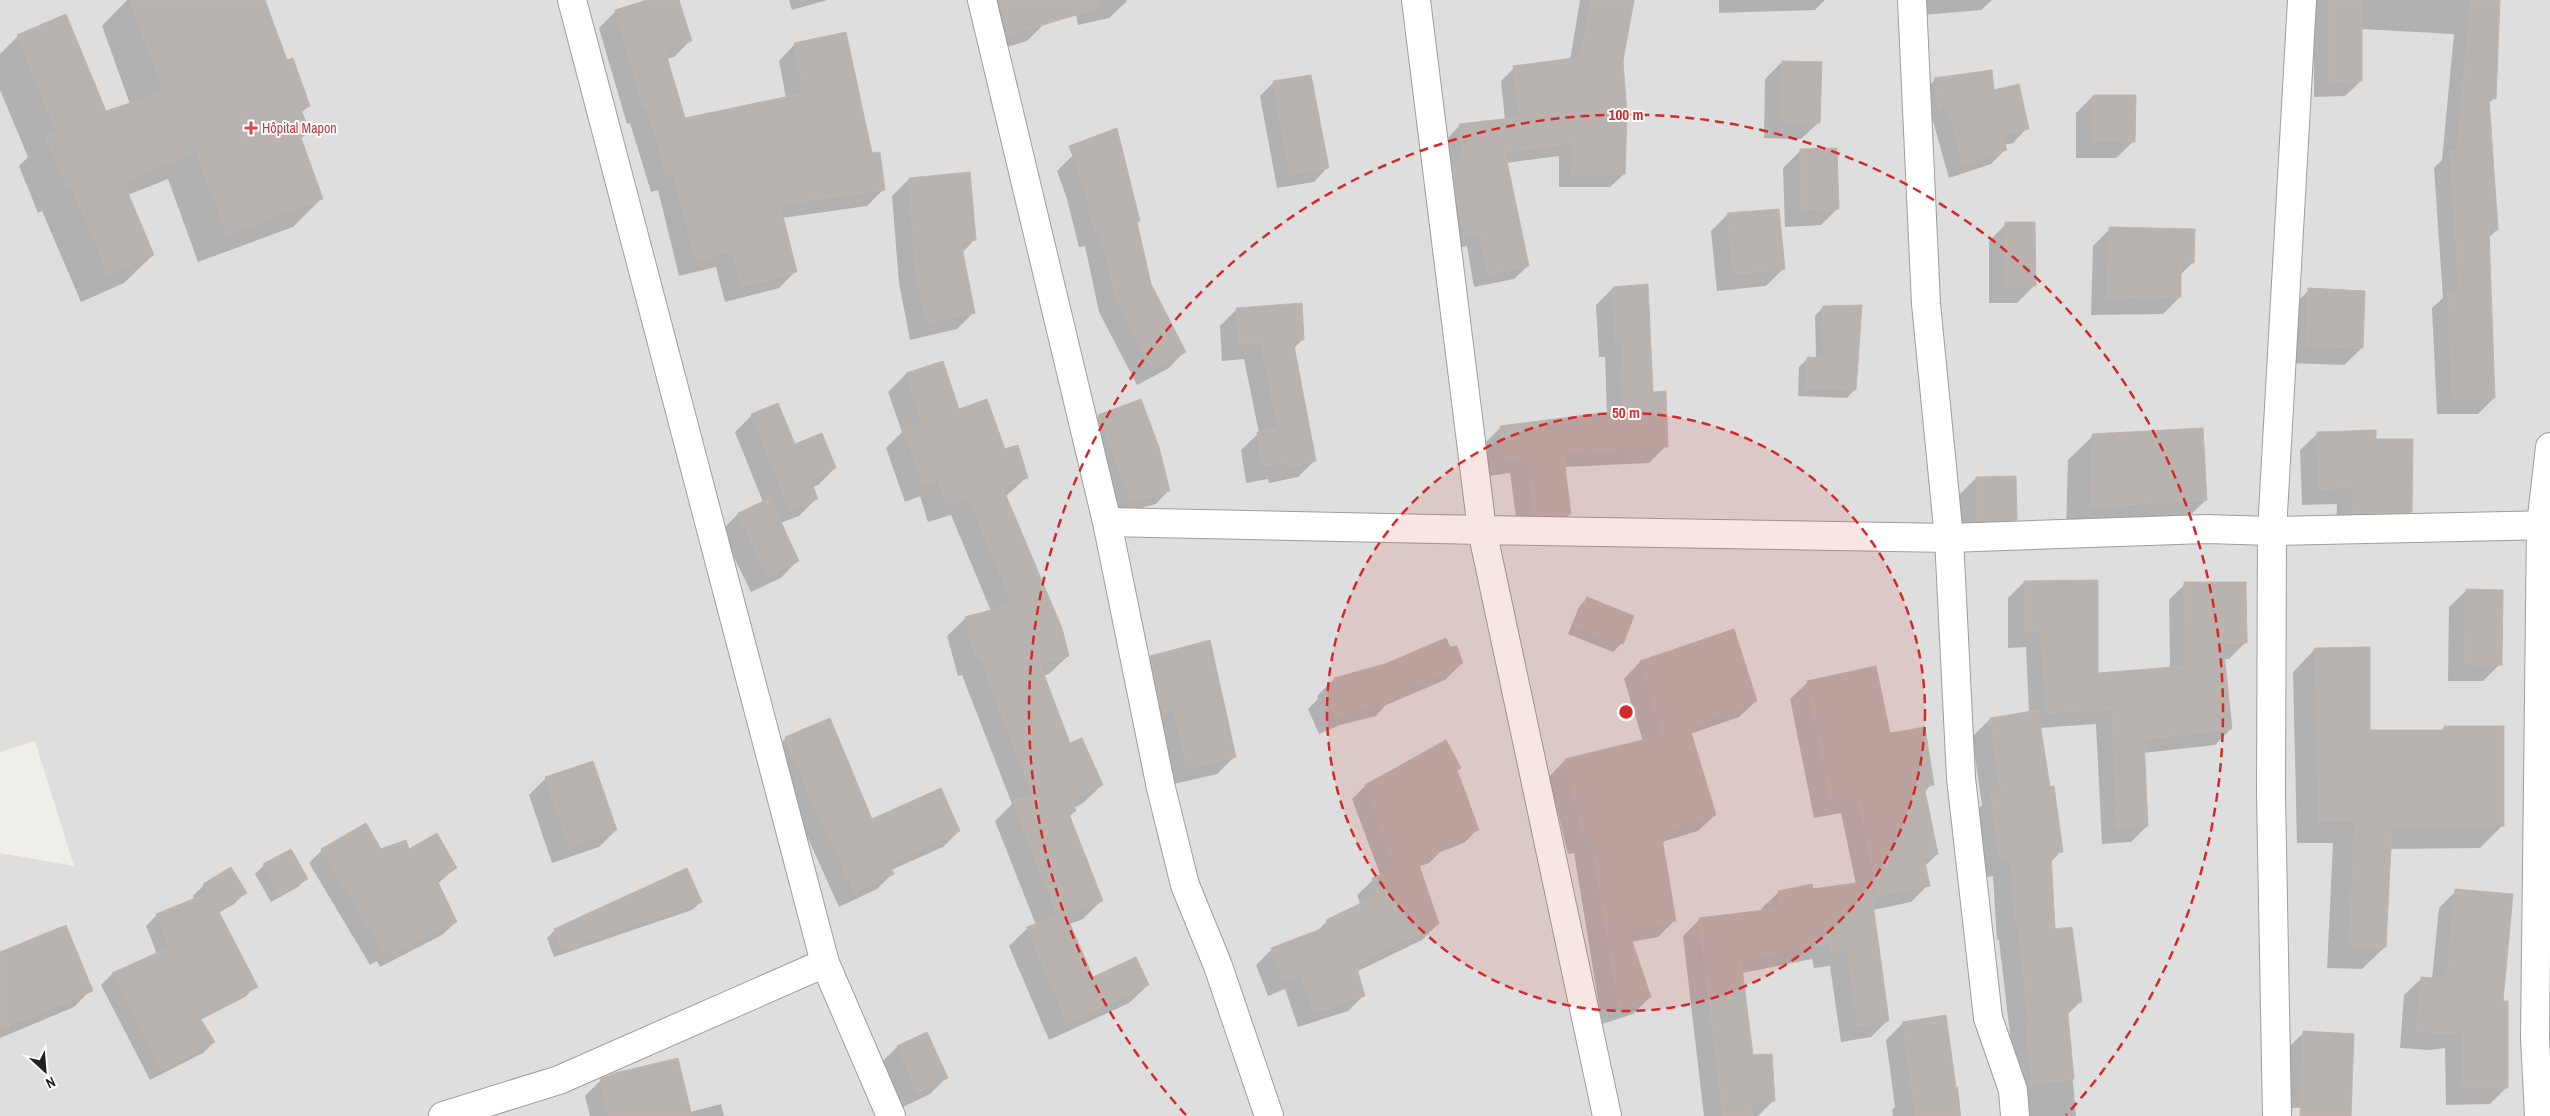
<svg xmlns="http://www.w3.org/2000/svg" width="2550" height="1116" viewBox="0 0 2550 1116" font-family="'Archivo Narrow',sans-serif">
	<rect width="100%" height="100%" fill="#f0eee9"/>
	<!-- residential -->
	<polygon fill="#dfdede" points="0,0 2550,0 2550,1116 0,1116 0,853 74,866 35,741 0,752"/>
	<!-- shadow -->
	<g fill="#0003">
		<polygon points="127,0 264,0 286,62 309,106 301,113 308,132 300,140 321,199 293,227 198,262 168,179 128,195 153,255 124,283 81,302 42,211 38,213 19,166 28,157 0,90 0,54 18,36 105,112 130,104 102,26"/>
		<polygon points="651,0 678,0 691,40 674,57 667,59 684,119 786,98 779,61 795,44 871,154 884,189 867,206 782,218 795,272 779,288 725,302 716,267 679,276 658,190 651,192 630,123 627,124 599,28 616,11"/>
		<polygon points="789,0 827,0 792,10"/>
		<polygon points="978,0 1036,0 1044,24 1027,41 993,51"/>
		<polygon points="1073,0 1126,0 1127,1 1109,18 1078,25"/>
		<polygon points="1580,0 1632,0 1622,61 1624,174 1610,187 1559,187 1559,156 1506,163 1528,266 1514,279 1474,287 1467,246 1452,249 1447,139 1460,125 1505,120 1501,81 1514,68 1570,60"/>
		<polygon points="1719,0 1825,0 1815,10 1719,13"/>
		<polygon points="1922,0 1992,0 1981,10 1923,15"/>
		<polygon points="2306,0 2498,0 2494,98 2488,104 2497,230 2488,238 2494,398 2478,414 2437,414 2432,308 2443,298 2434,168 2442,160 2454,34 2361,29 2361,81 2345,96 2314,97 2314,26"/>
		<polygon points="1782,62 1819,122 1801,139 1764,138 1765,79"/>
		<polygon points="1935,80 1993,91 2027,128 2013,143 2004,145 2005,150 1991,164 1949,178 1933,121 1925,122 1920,94"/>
		<polygon points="1274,82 1327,168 1314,182 1277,188 1260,96"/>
		<polygon points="2093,96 2134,141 2116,158 2076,158 2076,113"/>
		<polygon points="1800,151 1838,208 1821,225 1785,227 1783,168"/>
		<polygon points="1073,155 1138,221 1136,224 1149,285 1184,352 1169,368 1137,385 1099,312 1085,246 1079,247 1067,199 1057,171"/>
		<polygon points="909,179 974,240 962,253 974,312 957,329 910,340 899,283 892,196"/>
		<polygon points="1728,214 1784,268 1766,286 1717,291 1711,231"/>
		<polygon points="2006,224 2034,286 2017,303 1989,303 1989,241"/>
		<polygon points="2110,229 2192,263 2180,275 2180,297 2163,314 2091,315 2093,246"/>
		<polygon points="1613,288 1652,393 1666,446 1649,463 1564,467 1570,514 1553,531 1518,532 1510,473 1488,476 1484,444 1501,427 1607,413 1605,357 1599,357 1596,305"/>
		<polygon points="2309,290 2362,348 2344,365 2290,363 2292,307"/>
		<polygon points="1823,307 1855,389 1847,398 1798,396 1799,367 1808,358 1816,359 1815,316"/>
		<polygon points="1237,309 1303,339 1294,348 1315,460 1298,477 1269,483 1268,479 1246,483 1241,450 1259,433 1244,359 1222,361 1220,326"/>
		<polygon points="906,374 958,411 1004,450 1027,477 1005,497 1068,656 1049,674 1043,676 1070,745 1102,785 1083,803 1074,808 1075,811 1069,817 1101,901 1083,919 1069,924 1092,979 1148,985 1129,1003 1049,1040 1009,946 1028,928 1036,925 995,821 1012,804 962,675 958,676 947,636 966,618 991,611 951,515 928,522 920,496 905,502 886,448 902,432 888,392"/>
		<polygon points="1140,401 1169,490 1156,504 1119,514 1085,429 1098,416"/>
		<polygon points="752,415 795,446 835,468 818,485 812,487 817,498 799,516 780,523 798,560 781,578 751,592 721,531 738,514 763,502 735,432"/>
		<polygon points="2318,433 2375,440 2411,512 2394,529 2336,530 2337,504 2302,505 2300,450"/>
		<polygon points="2093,436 2206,500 2181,524 2066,531 2068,460"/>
		<polygon points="1976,478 2016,519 1998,537 1960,538 1959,495"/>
		<polygon points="2024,582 2097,674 2170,669 2169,600 2185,584 2245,643 2229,659 2224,659 2231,729 2215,745 2143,753 2147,826 2131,842 2102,844 2096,724 2039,728 2061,851 2050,863 2054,930 2080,1002 2067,1015 2076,1116 2027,1116 2008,1046 2011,1043 1999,940 1997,940 1993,876 1981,878 1973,814 1982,805 1972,737 1990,719 2029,713 2026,647 2008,648 2008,598"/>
		<polygon points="2467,590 2500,664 2483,681 2448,681 2449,607"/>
		<polygon points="1587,598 1622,643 1613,652 1568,634 1579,607"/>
		<polygon points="1449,649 1462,663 1445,680 1386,705 1376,716 1340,725 1319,734 1308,709 1318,699 1317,696 1334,679"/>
		<polygon points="2315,649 2369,731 2440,732 2445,727 2503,825 2480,848 2390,849 2385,947 2362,969 2327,968 2333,843 2297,843 2293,672"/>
		<polygon points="1151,657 1234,757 1217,774 1170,785 1134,674"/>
		<polygon points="1640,662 1756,701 1739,717 1690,734 1715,815 1698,831 1662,842 1675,920 1658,937 1631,942 1650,997 1633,1014 1602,1024 1574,853 1568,854 1549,777 1565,760 1643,741 1624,679"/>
		<polygon points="1808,682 1889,734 1932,784 1924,792 1937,854 1925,866 1928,885 1911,902 1873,910 1888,1020 1871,1037 1841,1042 1830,966 1814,968 1812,959 1742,973 1752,1056 1774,1100 1758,1116 1704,1116 1683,936 1700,919 1762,911 1761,909 1779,892 1812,891 1856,884 1841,813 1814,818 1790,699"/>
		<polygon points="786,738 871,821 959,831 943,847 891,870 893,873 877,889 839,907 770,754"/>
		<polygon points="546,778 616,830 599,847 552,863 529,795"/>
		<polygon points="1365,786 1477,830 1464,843 1440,852 1429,863 1418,867 1438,924 1422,940 1356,972 1363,996 1348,1011 1298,1027 1285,989 1268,996 1256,965 1272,949 1316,932 1327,921 1361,905 1357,895 1373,880 1381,877 1352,799"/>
		<polygon points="290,850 306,879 298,887 271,902 255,874 264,865"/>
		<polygon points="322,850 409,850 456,868 437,884 456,922 442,935 380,967 377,961 370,965 309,863"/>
		<polygon points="204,885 245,893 234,904 218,913 256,986 245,997 200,1020 214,1042 203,1053 150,1080 101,985 112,974 157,954 146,926 157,915 195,900 193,896"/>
		<polygon points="2456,891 2502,1003 2507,1087 2490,1104 2446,1105 2445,1048 2430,1050 2400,1048 2404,995 2422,978 2432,979 2439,908"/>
		<polygon points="701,902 692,910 554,957 547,938 555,930"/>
		<polygon points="0,953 91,990 74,1007 0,1038"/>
		<polygon points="1903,1023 1955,1088 1958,1087 1961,1116 1893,1116 1892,1110 1895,1107 1886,1040"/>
		<polygon points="927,1033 947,1077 930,1094 901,1108 880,1064 897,1047"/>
		<polygon points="2303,1033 2334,1107 2284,1108 2286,1050"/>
		<polygon points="601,1080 690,1112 721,1104 724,1116 590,1116 585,1096"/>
	</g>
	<!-- building -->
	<g fill="#b9b3af" stroke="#c0b5ad">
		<polygon points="130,0 265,0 287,60 293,58 310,106 301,110 310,132 300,135 323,199 227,234 196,151 123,181 154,255 109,275 71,184 66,185 46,137 57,132 17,35 66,14 106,111 164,92"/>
		<polygon points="647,0 679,0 692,41 665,50 685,118 804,93 794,43 846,32 872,153 880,152 885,190 780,204 797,272 741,287 732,251 696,260 674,174 667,176 647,107 644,108 615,10"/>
		<polygon points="1000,0 1098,0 1099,8 1010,35"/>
		<polygon points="1591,0 1634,0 1623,61 1627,115 1625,174 1572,174 1572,143 1505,152 1529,266 1487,274 1480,233 1465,236 1456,196 1452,164 1464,161 1459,124 1520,117 1513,66 1581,57"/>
		<polygon points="2329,0 2362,0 2362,81 2329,82"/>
		<polygon points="2471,0 2500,0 2496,99 2489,98 2498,230 2489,231 2495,398 2452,398 2448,291 2459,290 2450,151 2457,151"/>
		<polygon points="1782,61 1822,62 1820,123 1780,121"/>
		<polygon points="1992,70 1994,90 2019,84 2029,129 2002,135 2007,150 1963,164 1947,107 1939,109 1934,78"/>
		<polygon points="1311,75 1329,168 1290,175 1273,81"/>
		<polygon points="2093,95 2136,95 2135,142 2092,141"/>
		<polygon points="1117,128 1140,221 1137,222 1151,284 1186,352 1153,370 1115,296 1100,231 1095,232 1083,182 1069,146"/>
		<polygon points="1837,148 1839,209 1801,210 1800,149"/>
		<polygon points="970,172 976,240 961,242 975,313 927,323 915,265 909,178"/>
		<polygon points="1779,209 1785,269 1733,274 1727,213"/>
		<polygon points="2005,222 2035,222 2036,286 2005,286"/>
		<polygon points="2109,227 2195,229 2194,263 2181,263 2181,297 2107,298"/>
		<polygon points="1648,284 1653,392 1666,391 1668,447 1563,451 1571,514 1535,515 1527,456 1505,459 1500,426 1624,410 1622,340 1615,341 1613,287"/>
		<polygon points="2308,288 2365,291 2363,348 2306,346"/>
		<polygon points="1302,303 1304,340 1293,340 1316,461 1286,467 1285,463 1262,466 1257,432 1278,428 1261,343 1239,344 1236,308"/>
		<polygon points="1862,305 1856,390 1806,388 1807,357 1824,358 1823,306"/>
		<polygon points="943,361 959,409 987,399 1005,449 1018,445 1028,478 1002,486 1062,628 1069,656 1040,664 1070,743 1082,738 1103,785 1072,799 1076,811 1069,814 1103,901 1066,914 1093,977 1136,957 1149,985 1067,1023 1027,927 1057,915 1013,801 1033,795 980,658 976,659 965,617 1013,604 969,498 947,505 938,479 923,484 903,428 922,422 906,373"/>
		<polygon points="1141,399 1159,447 1170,491 1132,501 1098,415"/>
		<polygon points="778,403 795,444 822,433 836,468 810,479 818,499 790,510 751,414"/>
		<polygon points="2203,428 2207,500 2091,507 2092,434"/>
		<polygon points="2376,430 2376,439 2413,439 2412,512 2352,514 2354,487 2319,489 2317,432"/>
		<polygon points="2016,476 2017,520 1976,521 1976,477"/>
		<polygon points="770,498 799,561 768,576 738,513"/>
		<polygon points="2098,580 2098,673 2186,666 2184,582 2246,582 2247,643 2223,643 2232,729 2144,739 2148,826 2117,828 2112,709 2046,713 2041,632 2024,632 2024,581"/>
		<polygon points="2466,589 2503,590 2502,665 2464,664"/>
		<polygon points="1587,597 1634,616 1623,644 1575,625"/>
		<polygon points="1734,629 1757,701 1701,720 1702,723 1671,733 1690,729 1716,815 1661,832 1676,921 1628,929 1651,997 1619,1008 1591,837 1584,838 1565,759 1663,735 1640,661"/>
		<polygon points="1446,638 1450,647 1457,646 1463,663 1393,693 1394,699 1358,708 1336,718 1325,691 1336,686 1334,678 1385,664"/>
		<polygon points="1210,640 1236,757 1187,769 1174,709 1162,713 1150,656"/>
		<polygon points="2370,647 2370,730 2444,730 2444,726 2504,726 2504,826 2392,827 2386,947 2349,946 2355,821 2319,821 2315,648"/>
		<polygon points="1876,666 1890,733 1925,727 1934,785 1924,786 1938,854 1924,858 1930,886 1878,896 1858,797 1831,801 1807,681"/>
		<polygon points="2038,710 2050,787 2054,786 2063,852 2051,853 2055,929 2072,927 2082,1002 2067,1004 2074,1079 2032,1084 2026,1026 2029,1026 2018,922 2015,922 2011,859 1999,860 1991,794 2001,793 1990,718"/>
		<polygon points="830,718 872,819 941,788 960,831 889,863 894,874 855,892 818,814 785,737"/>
		<polygon points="1446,740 1461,768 1457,770 1479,830 1441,844 1444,850 1396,868 1365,785"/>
		<polygon points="593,761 617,830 569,847 545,777"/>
		<polygon points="366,823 381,849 406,840 409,849 437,833 457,868 437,880 457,922 393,954 390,949 383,952 321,849"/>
		<polygon points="291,849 308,879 280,894 263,864"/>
		<polygon points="1418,862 1439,924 1356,965 1365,996 1314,1012 1301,974 1283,981 1271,948 1329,926 1326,920 1378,895 1372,878"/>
		<polygon points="231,867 247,893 218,910 258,987 199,1016 215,1042 162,1070 112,973 170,947 156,914 208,893 203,884"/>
		<polygon points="687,868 702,902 563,950 554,929"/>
		<polygon points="1870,881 1889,1021 1858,1026 1847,949 1831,952 1829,943 1741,960 1753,1055 1772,1054 1775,1101 1751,1103 1752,1116 1723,1116 1699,918 1781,908 1778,891 1812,884 1813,889"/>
		<polygon points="2455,889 2513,894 2503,1001 2508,1001 2508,1088 2463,1088 2462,1032 2448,1034 2417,1031 2421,977 2447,979"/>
		<polygon points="66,925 93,991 0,1029 0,952"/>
		<polygon points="1946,1015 1960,1116 1916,1116 1902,1022"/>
		<polygon points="2303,1031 2354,1034 2351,1116 2300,1116"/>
		<polygon points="927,1032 948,1078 918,1092 897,1046"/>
		<polygon points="678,1058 692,1116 609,1116 600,1079 615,1073"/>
	</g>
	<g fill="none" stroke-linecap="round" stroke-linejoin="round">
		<!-- minor casing -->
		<g stroke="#9e9e9e" stroke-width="30">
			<g id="minor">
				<polyline points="572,0 825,963 891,1116"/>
				<polyline points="982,0 1107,522 1161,788 1185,885 1218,966 1269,1116"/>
				<polyline points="1912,0 1926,304 1949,538 1961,778 1988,1018 2013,1090 2015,1116"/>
				<polyline points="1107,522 1482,530 1416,0"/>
				<polyline points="443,1116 559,1080 825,963"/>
				<polyline points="1607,1116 1482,530 1949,538 2206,529 2272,531 2550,525"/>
				<polyline points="2277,1116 2271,794 2272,531 2302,0"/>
				<polyline points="2539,1116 2535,1038 2541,525 2550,447"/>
			</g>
		</g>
		<!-- minor -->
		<use href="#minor" stroke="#fff" stroke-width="28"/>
	</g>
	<!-- distance rings -->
	<circle cx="1626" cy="712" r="299" fill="#d62828" fill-opacity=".12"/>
	<g fill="none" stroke="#d62828" stroke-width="2.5" stroke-dasharray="9 6">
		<circle cx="1626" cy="712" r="299"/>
		<path d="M1186 1115A597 597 0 1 1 2066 1115"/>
	</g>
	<!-- markers -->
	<path fill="#e0444e" stroke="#fff" stroke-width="2" d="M248.5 120.5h5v5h5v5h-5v5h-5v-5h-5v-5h5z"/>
	<g text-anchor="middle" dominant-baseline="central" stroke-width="4" stroke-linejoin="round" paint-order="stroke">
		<!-- health labels -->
		<g font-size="14" fill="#be3a42" stroke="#fff" text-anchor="start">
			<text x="262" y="128">Hôpital Mapon</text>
		</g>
	</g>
	<circle cx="1626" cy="712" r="8" fill="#d62828" stroke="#fff" stroke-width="2.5"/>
	<g font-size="15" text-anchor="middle" font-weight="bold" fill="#d62828" stroke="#fff" stroke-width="4" stroke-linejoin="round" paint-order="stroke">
		<text x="1626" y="120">100 m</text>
		<text x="1626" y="418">50 m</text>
	</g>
	<!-- north arrow -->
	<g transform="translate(45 1071) rotate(154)" stroke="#ffffff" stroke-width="4" paint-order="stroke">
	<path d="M0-4L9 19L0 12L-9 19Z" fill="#212121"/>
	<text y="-8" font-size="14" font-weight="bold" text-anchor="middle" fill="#212121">N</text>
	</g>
</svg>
